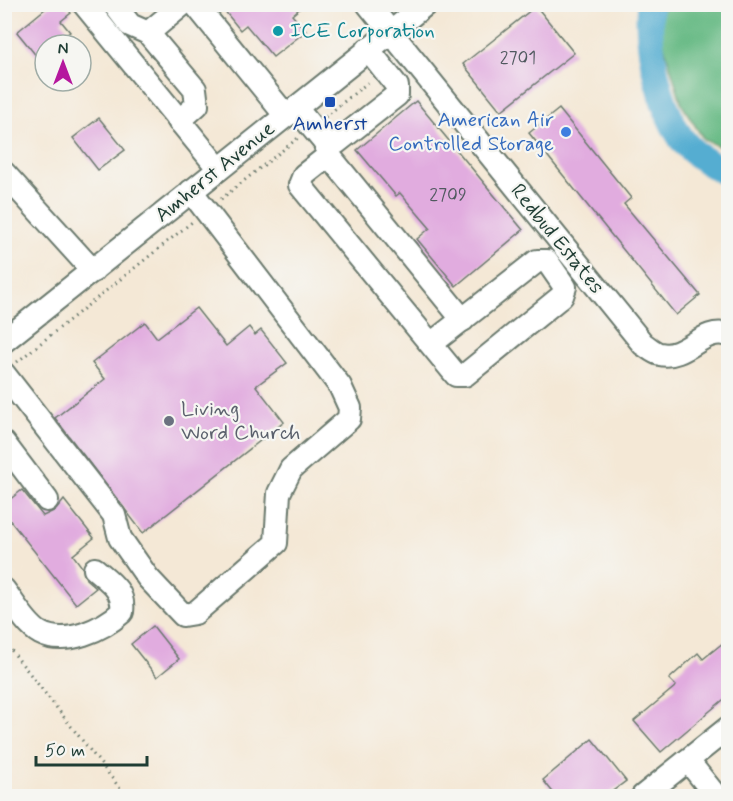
<svg xmlns="http://www.w3.org/2000/svg" width="733" height="801" viewBox="0 0 733 801" font-family="Mynerve,sans-serif">
	<rect width="100%" height="100%" fill="#f6f6f2"/>
	<filter id="ink" filterUnits="userSpaceOnUse"><feTurbulence type="fractalNoise" baseFrequency=".0167" numOctaves="2"/><feDisplacementMap in="SourceGraphic" scale="12" xChannelSelector="R" yChannelSelector="G"/><feConvolveMatrix kernelMatrix="1 2 1 2 8 2 1 2 1" color-interpolation-filters="sRGB"/></filter>
	<filter id="wash" filterUnits="userSpaceOnUse"><feTurbulence type="fractalNoise" baseFrequency=".008" numOctaves="4" result="noise"/><feDisplacementMap in="SourceGraphic" scale="24" xChannelSelector="R" yChannelSelector="G"/><feGaussianBlur stdDeviation="1.35" result="paint"/><feColorMatrix in="noise" values="0 0 0 0 0 0 0 0 0 0 0 0 0 0 0 0 0 1.4 0 .05"/><feComposite in="paint" operator="in"/></filter>
	<g filter="url(#wash)">
		<rect width="100%" height="100%" fill="#f4e8d6"/>
		<!-- forest -->
		<polygon fill="#6cbc88" stroke="#467c5e" stroke-width="1.5" points="665,5 728,5 728,150 704,140 682,105 658,27"/>
		<g fill="none" stroke-linecap="round" stroke-linejoin="round">
			<!-- river -->
			<path stroke="#54add1" stroke-width="27" d="M650 4C646 44 659 104 681 138 692 154 711 165 728 173"/>
		</g>
		<g id="blocks">
			<!-- building -->
			<g fill="#e1acdf">
				<polygon points="51,4 65,4 71,13 61,21 70,32 54,45 45,45 45,53 38,58 17,32"/>
				<polygon points="219,4 305,4 292,15 306,31 273,57 246,25 240,30"/>
				<polygon points="536,6 574,53 501,111 463,64"/>
				<polygon points="416,101 523,230 456,286 417,239 430,228 400,193 396,196 357,150"/>
				<polygon points="559,109 631,198 624,204 700,295 676,315 529,133"/>
				<polygon points="99,118 125,150 98,170 73,138"/>
				<polygon points="196,308 226,346 249,327 255,335 261,330 287,363 256,386 284,422 143,533 55,418 105,379 92,363 145,322 157,338"/>
				<polygon points="22,490 43,516 56,510 64,500 94,538 73,555 82,567 86,579 96,588 76,604 4,513 4,504"/>
				<polygon points="153,626 179,659 157,677 131,644"/>
				<polygon points="729,638 729,695 661,752 634,721 676,686 669,679 698,653 703,659"/>
				<polygon points="592,739 626,781 606,796 556,796 543,780"/>
			</g>
		</g>
	</g>
	<g filter="url(#ink)">
		<use href="#blocks" fill-opacity="0" stroke="#6a796d" stroke-width="1.5"/>
		<g fill="none" stroke-linecap="round" stroke-linejoin="round">
			<!-- minor casing -->
			<g stroke="#6a796d" stroke-width="26">
				<g id="minor">
					<polyline points="84,4 219,169"/>
					<polyline points="114,4 130,25 148,33"/>
					<polyline points="195,4 286,116"/>
					<path d="M368 4 643 344C648 347 654 353 660 354 686 360 703 326 728 335"/>
					<polyline points="296,108 325,143 336,143 397,95 397,86 368,49"/>
					<polyline points="179,121 197,105 195,89 148,33 183,4"/>
					<polyline points="325,143 328,156 304,175 300,185 456,375 465,375 562,296 565,287 547,261 537,261 431,344"/>
					<polyline points="327,153 463,320"/>
					<polyline points="4,173 93,271"/>
					<polyline points="4,341 426,4"/>
					<polyline points="4,374 114,515 120,538 148,578 183,615 195,613 276,543 279,493 291,469 349,419 350,408 340,386 191,191"/>
					<polyline points="4,443 47,500"/>
					<path d="M4 590C14 603 26 625 40 633 66 647 103 629 122 612 125 591 110 582 95 569"/>
					<polyline points="688,761 716,796"/>
					<polyline points="643,796 728,728"/>
				</g>
			</g>
			<!-- path -->
			<g stroke="#6a796d" stroke-width="3" stroke-dasharray="1.5 4.5" stroke-linecap="butt">
				<polyline points="325,117 371,80"/>
				<polyline points="221,199 298,138"/>
				<polyline points="17,362 192,222"/>
				<polyline points="4,641 126,796"/>
			</g>
			<!-- minor -->
			<use href="#minor" stroke="#fff" stroke-width="22"/>
		</g>
	</g>
	<!-- markers -->
	<circle fill="#0f9aa8" stroke="#f6f6f2" stroke-width="2" cx="278" cy="31" r="6"/>
	<rect fill="#1a4fb4" stroke="#f6f6f2" stroke-width="2" x="324" y="96" width="12" height="12" rx="3"/>
	<circle fill="#3f7fe0" stroke="#f6f6f2" stroke-width="2" cx="566" cy="132" r="6"/>
	<circle fill="#6b7280" stroke="#f6f6f2" stroke-width="2" cx="169" cy="421" r="6"/>
	<g text-anchor="middle" dominant-baseline="central" stroke-width="4.5" stroke-linejoin="round" paint-order="stroke">
		<!-- number labels -->
		<g font-size="18" fill="#50595f">
			<text x="518" y="58">2701</text>
			<text x="448" y="195">2709</text>
		</g>
		<!-- culture labels -->
		<g font-size="21" fill="#0d838f" stroke="#f6f6f2" text-anchor="start">
			<text x="290" y="31">ICE Corporation</text>
		</g>
		<!-- shop labels -->
		<g font-size="21" fill="#366cbe" stroke="#f6f6f2" text-anchor="end">
			<text x="554" y="120">American Air<tspan x="554" dy="24">Controlled Storage</tspan></text>
		</g>
		<!-- transit labels -->
		<g font-size="21" fill="#164399" stroke="#f6f6f2">
			<text x="330" y="124">Amherst</text>
		</g>
		<!-- street labels -->
		<g font-size="21" fill="#1f3d34" stroke="#f6f6f2">
			<text transform="translate(215 172) rotate(-39)">Amherst Avenue</text>
			<text transform="translate(557 239) rotate(51)">Redbud Estates</text>
		</g>
		<!-- worship labels -->
		<g font-size="21" fill="#5b616d" stroke="#f6f6f2" text-anchor="start">
			<text x="181" y="409">Living<tspan x="181" dy="24">Word Church</tspan></text>
		</g>
	</g>
	<!-- margin -->
	<rect width="733" height="801" fill="none" stroke="#f6f6f2" stroke-width="24"/>
	<!-- north arrow -->
	<g transform="translate(63 63)"><circle r="28" fill="#f6f6f2" stroke="#a0aca6" stroke-width="1.5"/>
	<path d="M0-4.5L10 22L0 15L-10 22Z" fill="#b5179e"/>
	<text y="-9" font-size="16" font-weight="bold" text-anchor="middle" fill="#1f3d34">N</text>
	</g>
	<!-- scale -->
	<path d="M36 756v9h111v-9" fill="none" stroke="#1f3d34" stroke-width="3"/>
	<text x="45" y="756" font-size="18" fill="#1f3d34" stroke="#f6f6f2" stroke-width="4.5" paint-order="stroke">50 m</text>
</svg>
